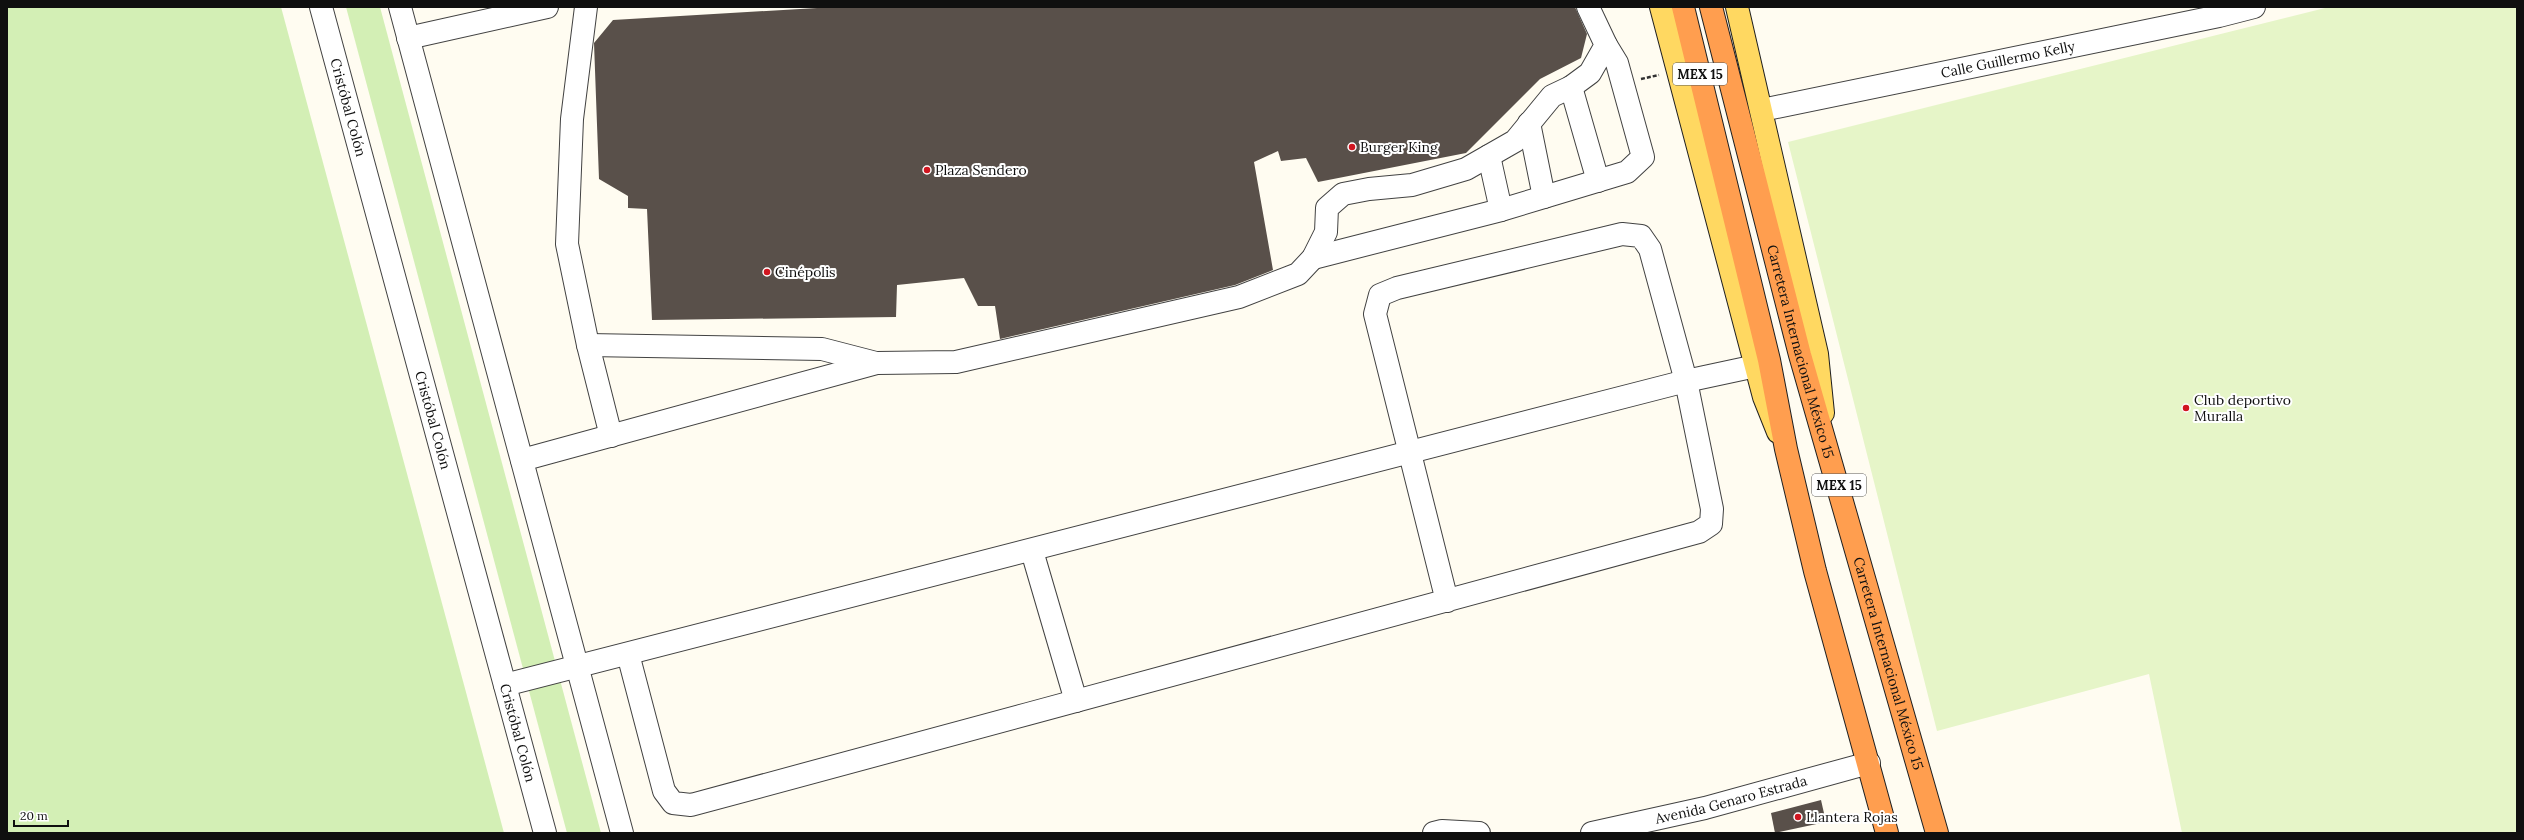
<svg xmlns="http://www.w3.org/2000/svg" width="2524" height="840" viewBox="0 0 2524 840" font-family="Lora,serif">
	<rect width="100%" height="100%" fill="#fffcf1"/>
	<!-- green -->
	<g fill="#d3efb5">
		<polygon points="7,7 281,7 504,833 7,833"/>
		<polygon points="346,7 380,7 601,833 567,833"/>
	</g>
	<!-- pitch -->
	<polygon fill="#e6f5c8" points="2329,7 2517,7 2517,833 2182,833 2149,674 1937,731 1788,142"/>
	<!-- building -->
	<g fill="#59504a">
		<polygon points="834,7 1575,7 1587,34 1581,58 1540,79 1466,153 1318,182 1306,158 1281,161 1278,151 1254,162 1273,270 1235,285 1000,339 995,306 978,306 964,278 897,285 896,317 652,320 647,209 628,208 628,196 599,179 594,43 613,20"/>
		<polygon points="1821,800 1826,822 1775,833 1771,813"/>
	</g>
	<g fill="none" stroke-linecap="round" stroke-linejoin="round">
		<!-- minor casing -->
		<g stroke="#424242" stroke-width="24">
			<g id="minor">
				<path id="s1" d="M321 7 545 833"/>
				<polyline points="400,7 622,833"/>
				<polyline points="586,7 572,119 567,244 588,345 611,436"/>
				<polyline points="408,38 547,7"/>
				<polyline points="1571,87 1598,181"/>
				<path id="s2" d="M1762 110 2219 16 2254 7"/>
				<polyline points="1544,197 1627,172 1643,157 1617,63 1606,45"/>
				<polyline points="1501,210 1544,197 1529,123"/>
				<polyline points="1313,258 1501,210 1489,156"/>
				<polyline points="588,345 822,349 876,363"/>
				<polyline points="522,460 877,363 956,362 1239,297 1298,274 1313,258 1326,232 1327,208 1343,194 1369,189 1412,185 1466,169 1515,141 1552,96 1571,87 1590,73 1606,45 1588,7"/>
				<polyline points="1032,551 1076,701"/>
				<path d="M628 654 664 791 673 803 691 805C1027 714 1363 624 1699 532L1711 524 1712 509 1686 381 1650 249 1641 236 1622 234 1397 288 1380 295 1375 314 1447 601"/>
				<polyline points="505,685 1686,381 1756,366"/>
				<polyline points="1434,833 1442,831 1479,833"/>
				<path id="s3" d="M1592 833 1705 808 1869 763"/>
			</g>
		</g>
		<!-- major casing -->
		<g stroke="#202020" stroke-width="24">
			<g id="major">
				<polyline points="1661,7 1764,397 1778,432"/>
				<polyline points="1737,7 1817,354 1823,413"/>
			</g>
		</g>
		<!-- highway casing -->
		<g stroke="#202020" stroke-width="24">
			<g id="highway">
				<polyline points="1683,7 1769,360 1786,449 1815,571 1887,833"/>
				<path id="s4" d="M1711 7 1800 355 1937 833"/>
			</g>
		</g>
		<!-- path -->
		<polyline stroke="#313131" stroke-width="2.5" stroke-dasharray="4 2" stroke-linecap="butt" points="1641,79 1659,75"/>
		<!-- minor -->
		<use href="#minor" stroke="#fff" stroke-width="22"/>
		<!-- major -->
		<use href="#major" stroke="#ffd861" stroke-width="22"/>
		<!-- highway -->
		<use href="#highway" stroke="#ff9e4f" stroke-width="22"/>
	</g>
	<!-- markers -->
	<g fill="#d01620" stroke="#fff" stroke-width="1.5">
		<circle cx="1352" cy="147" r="4"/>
		<circle cx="927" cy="170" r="4"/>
		<circle cx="767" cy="272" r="4"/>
		<circle cx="2186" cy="408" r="4"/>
		<circle cx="1798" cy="817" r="4"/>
	</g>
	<g text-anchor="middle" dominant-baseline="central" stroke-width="4" stroke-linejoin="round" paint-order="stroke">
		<!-- shield labels -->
		<g fill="#fff" stroke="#575757" stroke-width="1">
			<rect x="1673" y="63" width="54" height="22" rx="3"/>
			<rect x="1812" y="474" width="54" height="22" rx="3"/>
		</g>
		<g font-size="13" font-weight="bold" fill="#0f0f0f">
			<text x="1700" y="74">MEX 15</text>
			<text x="1839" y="485">MEX 15</text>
		</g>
		<!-- street labels -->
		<g font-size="14" fill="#0f0f0f" stroke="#fff">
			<text stroke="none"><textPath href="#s2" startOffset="251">Calle Guillermo Kelly</textPath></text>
			<text stroke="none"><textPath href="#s1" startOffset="104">Cristóbal Colón</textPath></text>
			<text stroke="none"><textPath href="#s4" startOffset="356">Carretera Internacional México 15</textPath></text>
			<text stroke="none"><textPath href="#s1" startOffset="428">Cristóbal Colón</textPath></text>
			<text stroke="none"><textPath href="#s4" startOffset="680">Carretera Internacional México 15</textPath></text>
			<text stroke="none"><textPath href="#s1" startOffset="752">Cristóbal Colón</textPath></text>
			<text stroke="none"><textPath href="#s3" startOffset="143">Avenida Genaro Estrada</textPath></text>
		</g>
		<!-- poi labels -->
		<g font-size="14" fill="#0f0f0f" stroke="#fff" text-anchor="start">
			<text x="1360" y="147">Burger King</text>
			<text x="935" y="170">Plaza Sendero</text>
			<text x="775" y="272">Cinépolis</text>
			<text x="2194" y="400">Club deportivo<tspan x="2194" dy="16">Muralla</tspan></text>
			<text x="1806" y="817">Llantera Rojas</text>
		</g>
	</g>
	<!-- border -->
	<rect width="2524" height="840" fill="none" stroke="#0f0f0f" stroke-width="16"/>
	<!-- scale -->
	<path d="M14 820v6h54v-6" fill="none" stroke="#0f0f0f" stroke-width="2"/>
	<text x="20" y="820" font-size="12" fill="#0f0f0f" stroke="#ffffff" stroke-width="3" paint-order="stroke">20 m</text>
</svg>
